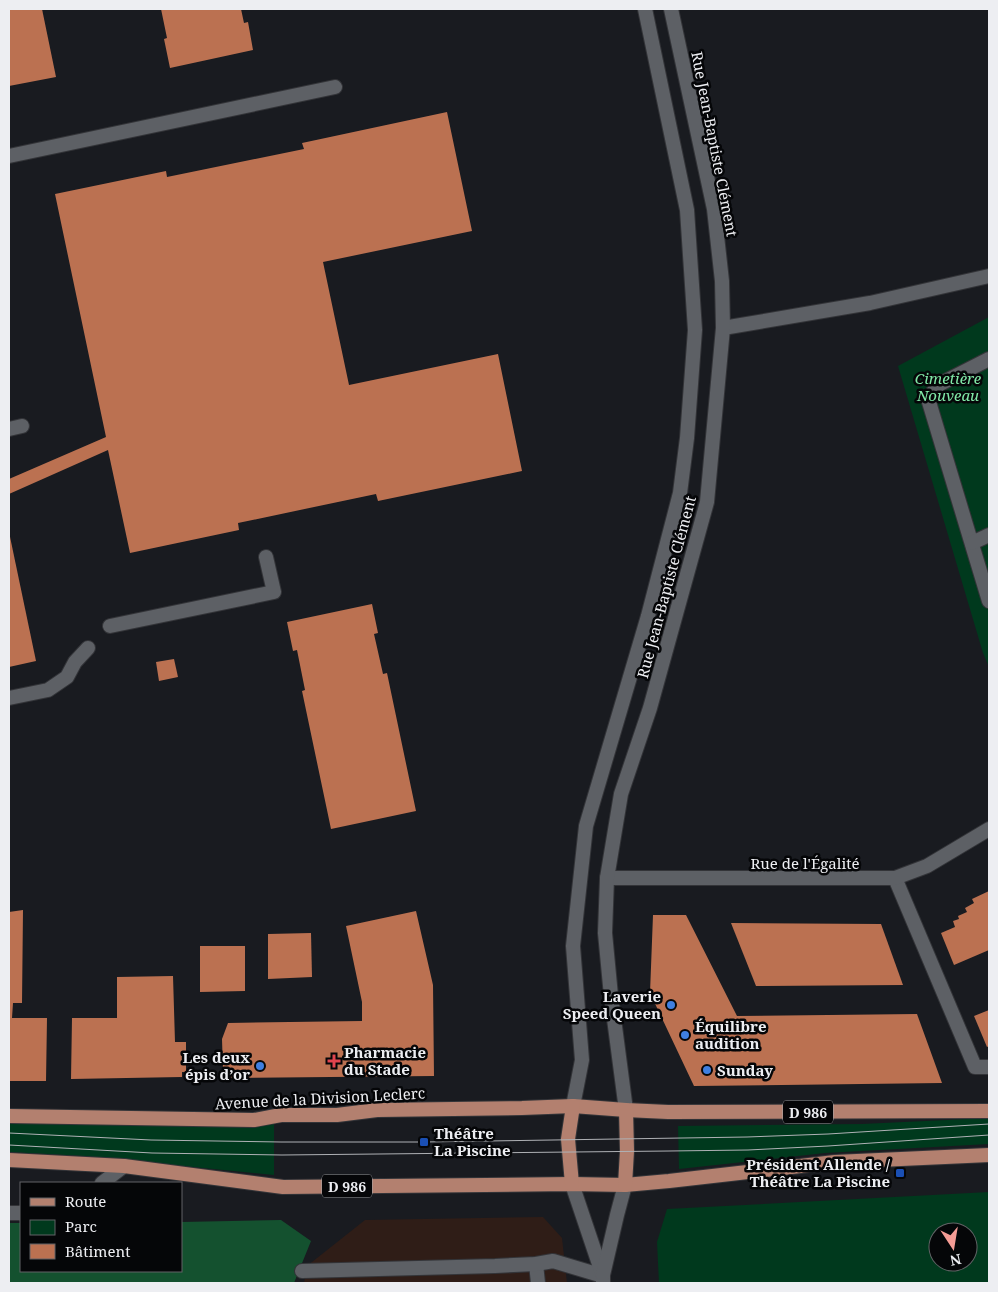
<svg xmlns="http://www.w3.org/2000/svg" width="998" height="1292" viewBox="0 0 998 1292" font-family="'Noto Serif',serif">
	<rect width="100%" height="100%" fill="#191b20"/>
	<!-- education -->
	<polygon fill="#2f1d17" points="543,1217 562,1238 567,1283 304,1283 307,1266 365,1220"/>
	<!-- green -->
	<g fill="#00391d" fill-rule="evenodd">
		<polygon points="989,317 989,667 983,653 898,366"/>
		<polygon points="989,1118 989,1144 825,1153 679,1169 678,1126 862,1124"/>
		<polygon points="274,1120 274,1175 83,1156 9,1152 9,1122"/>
		<path d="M989 1192V1283H659L657 1242 667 1209ZM938 1232H968V1262H938Z"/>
	</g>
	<!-- forest -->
	<polygon fill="#14512f" points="281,1220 311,1241 294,1283 9,1283 9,1223 21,1223 21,1271 181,1271 181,1222"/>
	<!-- building -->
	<g fill="#bb7151">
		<polygon points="9,9 42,9 56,77 9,86"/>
		<polygon points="161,9 241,9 244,23 248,22 253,50 170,68 164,39 167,38"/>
		<polygon points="447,112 472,231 323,262 349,385 498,354 522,471 378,501 376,494 238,523 239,530 130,553 108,450 9,494 9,479 106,437 55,194 166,171 167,177 304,149 302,143"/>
		<polygon points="9,532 36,661 9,667"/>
		<polygon points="372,604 378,633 374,634 383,674 387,673 416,811 331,829 302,691 305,690 297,650 293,651 287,622"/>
		<polygon points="174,659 178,677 159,681 156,662"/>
		<polygon points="989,891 989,950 954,965 941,933 955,927 953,921 959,919 958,916 967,912 965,908 974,903 972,899"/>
		<polygon points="23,910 22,1003 13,1003 12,1018 47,1018 46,1081 9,1081 9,912"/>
		<polygon points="416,911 433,985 434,1076 227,1078 227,1072 223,1071 222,1039 228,1023 362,1021 362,1002 346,926"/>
		<polygon points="653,915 686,915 737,1016 917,1014 942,1083 694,1086 650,993"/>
		<polygon points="731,923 881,924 903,985 756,986"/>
		<polygon points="311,933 312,977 268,979 268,934"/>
		<polygon points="200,946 245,946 245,991 200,992"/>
		<polygon points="173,976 175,1042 186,1042 186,1072 182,1072 182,1077 71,1079 72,1018 117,1018 117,977"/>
		<polygon points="989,1010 989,1046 987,1047 974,1016"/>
	</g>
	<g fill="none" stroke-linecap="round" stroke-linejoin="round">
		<!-- service casing -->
		<g stroke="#333438" stroke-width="16">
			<g id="service">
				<polyline points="9,156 335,87"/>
				<polyline points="723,328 870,303 989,276"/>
				<polyline points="989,359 940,384 933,392 929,402 989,601"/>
				<polyline points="9,429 22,426"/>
				<polyline points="972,543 989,535"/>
				<polyline points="110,626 274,592 266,557"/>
				<polyline points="9,698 48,690 67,677 75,662 88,648"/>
				<polyline points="895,878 975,1067 989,1067"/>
				<polyline points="536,1264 538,1283"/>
				<polyline points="302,1271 495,1266 536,1264 553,1261 603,1276"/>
			</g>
		</g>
		<!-- minor casing -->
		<g stroke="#333438" stroke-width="16">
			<g id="minor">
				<polyline points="607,878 895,878 927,866 989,829"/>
				<polyline points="102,1183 124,1166"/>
				<polyline points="9,1213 21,1213"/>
			</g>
		</g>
		<!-- secondary casing -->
		<g stroke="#333438" stroke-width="16">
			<g id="secondary">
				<polyline points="573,1106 582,1060 573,946 586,826 648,616 680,493 687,438 695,330 687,210 645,9"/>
				<polyline points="626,1110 611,996 605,933 607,878 621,794 650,708 707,502 723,328 722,281 714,209 671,9"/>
				<polyline points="572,1184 603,1276 603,1283"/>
				<polyline points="603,1275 617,1215 625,1185"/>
			</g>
		</g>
		<!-- primary casing -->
		<g stroke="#333438" stroke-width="16">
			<g id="primary">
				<polyline points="9,1116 254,1120 281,1115 337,1115 377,1110 522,1108 573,1106 626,1110 668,1112 989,1111"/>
				<polyline points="9,1160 124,1166 283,1187 572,1184 625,1185 669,1181 835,1162 989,1155"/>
				<polyline points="572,1184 568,1139 573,1106"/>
				<polyline points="625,1185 627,1151 626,1110"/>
			</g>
		</g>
		<!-- service -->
		<use href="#service" stroke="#5d6065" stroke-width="14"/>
		<!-- minor -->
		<use href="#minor" stroke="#5d6065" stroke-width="14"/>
		<!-- secondary -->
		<use href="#secondary" stroke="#5d6065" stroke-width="14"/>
		<!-- primary -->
		<use href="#primary" stroke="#b3806f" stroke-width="14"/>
		<!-- tram -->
		<g stroke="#afb1b5" stroke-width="1">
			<polyline points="9,1133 151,1140 281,1142 424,1142 747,1137 828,1134 989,1124"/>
			<polyline points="9,1145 152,1153 282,1155 669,1151 748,1150 828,1146 989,1135"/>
		</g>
	</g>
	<!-- markers -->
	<g fill="#3f7fe0" stroke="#050608" stroke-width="2">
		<circle cx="671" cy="1005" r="5"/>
		<circle cx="685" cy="1035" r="5"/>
		<circle cx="260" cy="1066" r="5"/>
		<circle cx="707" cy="1070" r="5"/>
	</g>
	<path fill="#e0444e" stroke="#050608" stroke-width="2" d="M331.5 1053.5h5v5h5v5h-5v5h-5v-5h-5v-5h5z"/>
	<g fill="#1a4fb4" stroke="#050608" stroke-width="2">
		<rect x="419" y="1137" width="10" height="10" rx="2.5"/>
		<rect x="895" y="1168" width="10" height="10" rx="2.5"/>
	</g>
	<g text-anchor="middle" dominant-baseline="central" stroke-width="5" stroke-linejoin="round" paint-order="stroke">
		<!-- shield labels -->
		<g fill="#050608" stroke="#a7a8ac" stroke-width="1">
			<rect x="783" y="1100.5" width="50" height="23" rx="4"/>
			<rect x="322" y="1174.5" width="50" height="23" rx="4"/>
		</g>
		<g font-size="14" font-weight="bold" fill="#edeef2">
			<text x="808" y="1112">D 986</text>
			<text x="347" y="1186">D 986</text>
		</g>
		<!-- street labels -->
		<g font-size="15" fill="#edeef2" stroke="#050608">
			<text transform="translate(715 144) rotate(79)">Rue Jean-Baptiste Clément</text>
			<text transform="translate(666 587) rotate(-75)">Rue Jean-Baptiste Clément</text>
			<text x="805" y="863">Rue de l'Égalité</text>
			<text transform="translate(320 1098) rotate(-3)">Avenue de la Division Leclerc</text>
		</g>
		<!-- park labels -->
		<g font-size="15" font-style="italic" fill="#80e8a7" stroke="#050608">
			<text x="948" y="378">Cimetière<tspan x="948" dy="17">Nouveau</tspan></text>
		</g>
		<!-- poi labels -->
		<g font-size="15" font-weight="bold" fill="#edeef2" stroke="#050608" text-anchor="start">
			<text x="661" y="996" text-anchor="end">Laverie<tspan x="661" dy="17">Speed Queen</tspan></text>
			<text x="695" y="1026">Équilibre<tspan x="695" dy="17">audition</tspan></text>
			<text x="344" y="1052">Pharmacie<tspan x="344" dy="17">du Stade</tspan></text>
			<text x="250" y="1057" text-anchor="end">Les deux<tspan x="250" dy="17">épis d’or</tspan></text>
			<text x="717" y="1070">Sunday</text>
			<text x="434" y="1133">Théâtre<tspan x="434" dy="17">La Piscine</tspan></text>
			<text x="890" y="1164" text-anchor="end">Président Allende /<tspan x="890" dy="17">Théâtre La Piscine</tspan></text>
		</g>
	</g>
	<!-- border -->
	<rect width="998" height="1292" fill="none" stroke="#edeef2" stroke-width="20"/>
	<!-- legend -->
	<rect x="20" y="1182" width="162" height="90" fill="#050608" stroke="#626366"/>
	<rect x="30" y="1198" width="25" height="8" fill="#b3806f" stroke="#626366"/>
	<text x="65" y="1207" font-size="15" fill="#edeef2">Route</text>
	<rect x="30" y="1220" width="25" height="15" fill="#00391d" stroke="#626366"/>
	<text x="65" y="1232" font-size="15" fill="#edeef2">Parc</text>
	<rect x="30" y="1244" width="25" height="15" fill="#bb7151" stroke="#626366"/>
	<text x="65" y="1257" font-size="15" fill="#edeef2">Bâtiment</text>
	<!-- north arrow -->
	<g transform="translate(953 1247) rotate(168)"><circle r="24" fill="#050608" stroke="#626366"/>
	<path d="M0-4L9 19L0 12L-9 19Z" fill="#f59c95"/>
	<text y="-8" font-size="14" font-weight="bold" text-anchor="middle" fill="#edeef2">N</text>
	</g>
</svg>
